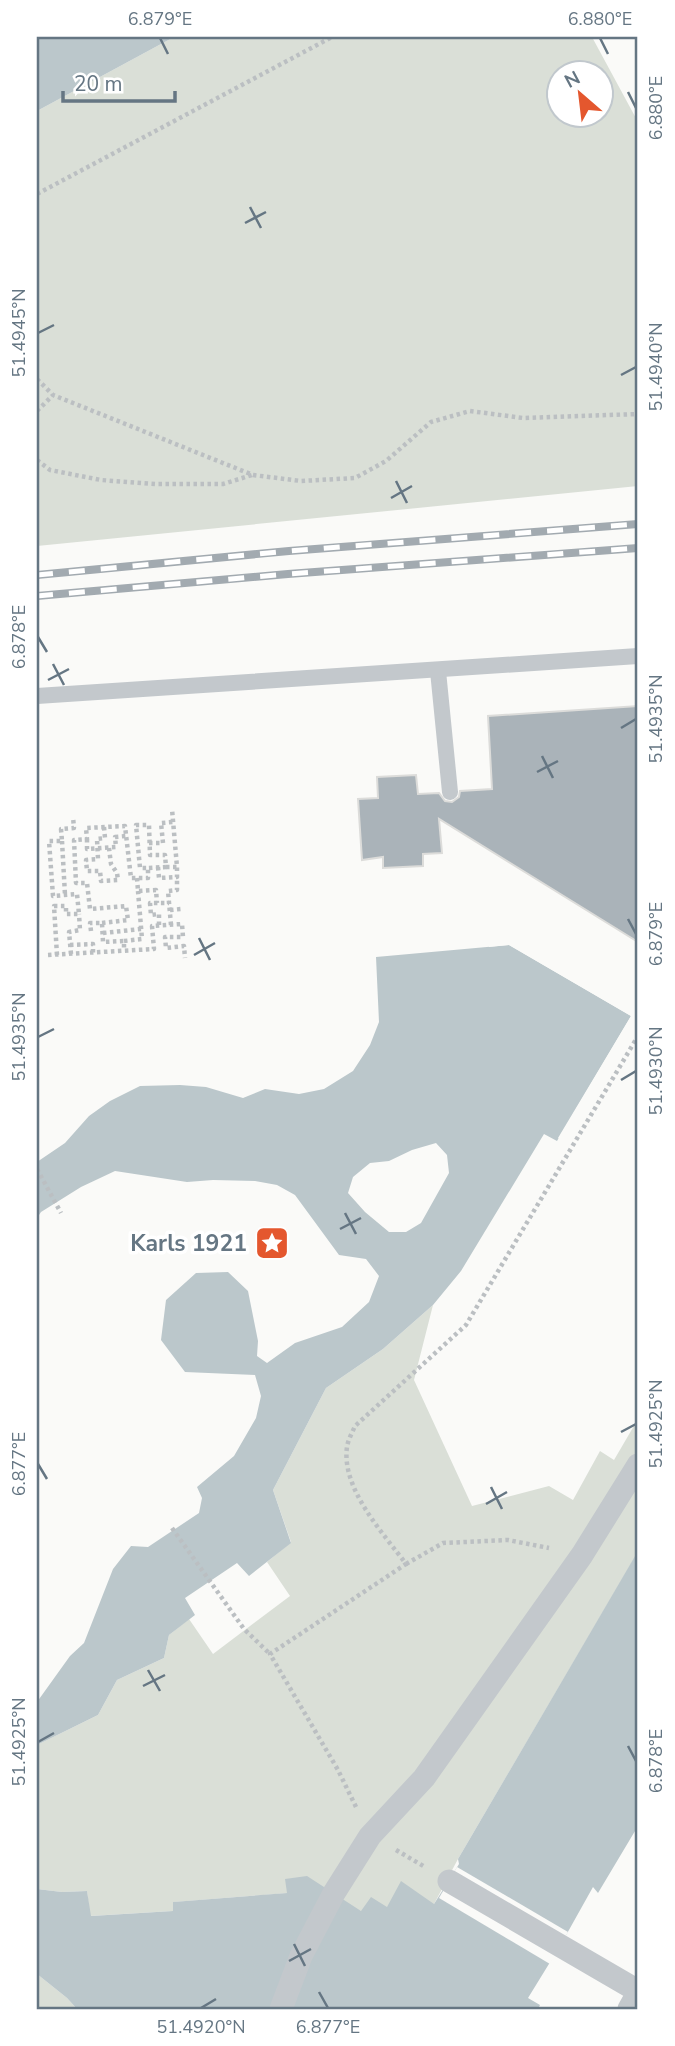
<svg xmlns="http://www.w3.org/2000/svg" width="675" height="2046" viewBox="0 0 675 2046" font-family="'Nunito Sans',sans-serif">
	<rect width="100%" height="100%" fill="#fafaf8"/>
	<!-- green -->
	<g fill="#dadfd7" fill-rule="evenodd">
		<path d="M174 37H592L638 122V486L37 546V111ZM560 74H602V116H560Z"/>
		<polygon points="433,1305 414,1380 472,1506 549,1486 573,1500 600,1451 614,1460 638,1419 638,1552 458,1859 434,1904 387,1907 361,1911 288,1893 174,1902 173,1911 90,1916 87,1891 62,1892 37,1889 37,1745 98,1715 117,1680 164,1658 169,1635 189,1619 213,1654 290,1596 267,1562 291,1542 273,1490 326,1388 383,1349"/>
		<polygon points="37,1974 67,1998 77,2009 37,2009"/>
	</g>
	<!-- water -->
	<g fill="#bbc7cb" fill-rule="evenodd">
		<polygon points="37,37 174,37 37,111"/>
		<path d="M509 945 631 1016 557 1141 544 1134 461 1271 433 1305 383 1349 326 1388 273 1490 291 1543 249 1576 237 1563 185 1598 195 1615 169 1635 164 1658 117 1680 98 1715 37 1745V1702L70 1656 84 1643 113 1569 131 1546 148 1547 199 1513 202 1498 197 1487 234 1456 256 1418 261 1396 255 1375 185 1372 161 1340 166 1300 196 1273 228 1272 248 1291 258 1341 257 1356 267 1363 295 1343 342 1327 369 1302 379 1276 366 1259 339 1255 295 1195 277 1185 255 1181 213 1180 187 1182 115 1171 81 1187 41 1212 37 1218V1162L65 1143 89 1116 110 1101 140 1086 180 1085 206 1087 243 1098 265 1089 299 1094 324 1089 353 1071 370 1045 379 1022 376 957ZM436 1143 447 1155 449 1173 421 1223 406 1232H389L365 1212 348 1193 353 1177 370 1163 389 1161 412 1150Z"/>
		<polygon points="638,1551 638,1826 598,1893 593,1887 560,1946 528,1998 540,2005 538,2009 208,2009 201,2007 188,2009 77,2009 67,1998 37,1974 37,1889 62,1892 87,1891 91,1916 173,1911 173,1902 287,1893 285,1879 307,1876 361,1911 371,1897 387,1907 401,1881 434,1904 459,1864 458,1859"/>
	</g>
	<!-- pier -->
	<g fill="#fafaf8">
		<polygon points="511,942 634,1015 561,1140 558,1138 631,1016 509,945 489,947 488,943"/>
		<polygon points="457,1867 568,1932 550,1964 439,1898"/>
	</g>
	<!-- building -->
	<polygon fill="#aab3b9" stroke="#dcdcda" stroke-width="2" points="638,706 638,942 439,819 442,853 423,854 423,866 383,868 383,857 362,860 358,799 378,798 377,777 416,775 418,794 439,793 445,801 452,802 459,797 460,791 492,789 488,716"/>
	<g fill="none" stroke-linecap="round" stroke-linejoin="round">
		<!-- path -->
		<g stroke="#bbbfc2" stroke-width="4.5" stroke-dasharray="3.5 3.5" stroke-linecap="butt">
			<polyline points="37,194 332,37"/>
			<polyline points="37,379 53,395 253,475 301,481 355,478 386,461 431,422 470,411 523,418 638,414"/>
			<polyline points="37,411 53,395"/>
			<polyline points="37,460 50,470 101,480 155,484 223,484 252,475"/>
			<polyline points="104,827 105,838 97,839 98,859 86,860 87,871 100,871 101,881 118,880 117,873 111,864 109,848"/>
			<polyline points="87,839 87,849 116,847 115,837 126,836"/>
			<polyline points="62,841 65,895"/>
			<polyline points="149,843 163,843 161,823 173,822"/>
			<polyline points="158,867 159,878 177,877 177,867"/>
			<polyline points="166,867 177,867 172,809"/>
			<polyline points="137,878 138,891 156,890 157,903"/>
			<polyline points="170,910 181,909"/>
			<polyline points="102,923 128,920 126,906 90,909 87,883 76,883 74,840 87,839 86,828 125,826 131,878 148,878 148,868 140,868 136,825 149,825 150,855 165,855 166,867 148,868"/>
			<polyline points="159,925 159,914 151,915 150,903 169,903"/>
			<polyline points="171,925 168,891 177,890 177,877"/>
			<polyline points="91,931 90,923 102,923 103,942 124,941 124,951"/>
			<polyline points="103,933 141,929"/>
			<polyline points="124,941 142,939 138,891"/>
			<polyline points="70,945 93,944 93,953"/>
			<polyline points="71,954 69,932 80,930 79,914"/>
			<polyline points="48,955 154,949 152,926 182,924 183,937 165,937 166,948 184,946 185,958"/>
			<polyline points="57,955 54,906 66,906 66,914 79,914 77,894 53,896 49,841 62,841 61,829 74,828 73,817"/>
			<polyline points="37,1169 61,1213"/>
			<polyline points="172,1528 244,1629 270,1654"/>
			<polyline points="406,1564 443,1543 508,1540 549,1548"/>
			<path d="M356 1807 338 1770 270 1654 406 1564C384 1534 341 1489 347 1447 348 1440 352 1433 355 1426L466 1325 638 1036"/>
			<polyline points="396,1850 425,1867"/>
		</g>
		<!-- service -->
		<g stroke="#c3c8cc" stroke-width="16">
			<polyline points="438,671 450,792"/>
			<polyline points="37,696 638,656"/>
		</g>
		<!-- pedestrian -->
		<g stroke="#c3c8cc" stroke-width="23">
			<polyline points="449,1881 638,1991"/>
			<polyline points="281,2009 301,1956 334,1893 370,1836 424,1778 582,1555 638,1465"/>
			<polyline points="629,2009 638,1993"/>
		</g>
		<!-- rail casing -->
		<g stroke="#a2aab0" stroke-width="8">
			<g id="rail">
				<polyline points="37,575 289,551 638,524"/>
				<polyline points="37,596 288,574 638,548"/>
			</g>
		</g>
		<!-- rail -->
		<use href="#rail" stroke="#fff" stroke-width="5" stroke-dasharray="16" stroke-linecap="butt"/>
	</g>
	<!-- ticks -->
	<path fill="none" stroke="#657683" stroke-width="2.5" d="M160 38 168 54M600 38 608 54M628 92 636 108M250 207 261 228M245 223 266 212M38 333 54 325M621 375 636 367M396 481 407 503M391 498 412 486M38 637 47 652M53 664 64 685M48 680 69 669M621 728 636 719M542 756 553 778M537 772 558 761M628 919 636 934M199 938 210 960M194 955 215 943M38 1037 54 1029M621 1080 636 1071M345 1213 356 1234M340 1229 361 1218M621 1432 636 1424M38 1464 47 1479M491 1487 502 1509M486 1504 507 1492M148 1670 160 1691M143 1686 165 1675M38 1742 54 1733M628 1746 636 1761M294 1944 305 1966M289 1961 311 1949M319 1992 328 2008M201 2008 216 1999"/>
	<!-- icons -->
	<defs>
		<g id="sight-square" transform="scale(1.75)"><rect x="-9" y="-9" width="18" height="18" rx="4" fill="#e4572e" stroke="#fff"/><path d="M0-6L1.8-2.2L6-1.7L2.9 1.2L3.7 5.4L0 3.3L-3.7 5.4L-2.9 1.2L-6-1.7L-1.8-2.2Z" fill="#fff"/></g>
	</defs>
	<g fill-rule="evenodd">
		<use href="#sight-square" x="272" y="1243"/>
	</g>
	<g text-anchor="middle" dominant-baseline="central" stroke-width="7" stroke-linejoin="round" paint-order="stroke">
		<!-- poi labels -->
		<g font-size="23" font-weight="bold" fill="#657683" stroke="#fff" text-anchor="end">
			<text x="247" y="1243">Karls 1921</text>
		</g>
	</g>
	<!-- border -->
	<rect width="675" height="2046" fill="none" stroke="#ffffff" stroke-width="77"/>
	<!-- north arrow -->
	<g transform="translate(580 94) rotate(332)"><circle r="33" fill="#ffffff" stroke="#c1c8cd" stroke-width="2"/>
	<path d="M0-5L12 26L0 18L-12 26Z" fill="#e4572e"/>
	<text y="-10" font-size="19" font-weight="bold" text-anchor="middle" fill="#657683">N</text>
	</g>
	<!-- scale -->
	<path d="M63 91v10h112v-10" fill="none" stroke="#657683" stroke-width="3.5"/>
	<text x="74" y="91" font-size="21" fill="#657683" stroke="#ffffff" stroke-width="5" paint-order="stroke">20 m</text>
	<rect x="38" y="38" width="598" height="1970" fill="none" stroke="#657683" stroke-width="2.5"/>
	<g font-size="18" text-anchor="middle" fill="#657683">
		<text x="160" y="25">6.879°E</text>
		<text x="600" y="25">6.880°E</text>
		<text transform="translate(656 108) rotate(-90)" y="6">6.880°E</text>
		<text transform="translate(19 333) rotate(-90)" y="6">51.4945°N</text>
		<text transform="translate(656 367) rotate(-90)" y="6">51.4940°N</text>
		<text transform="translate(19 637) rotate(-90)" y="6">6.878°E</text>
		<text transform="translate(656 719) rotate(-90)" y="6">51.4935°N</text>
		<text transform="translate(656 934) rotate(-90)" y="6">6.879°E</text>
		<text transform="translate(19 1037) rotate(-90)" y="6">51.4935°N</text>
		<text transform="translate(656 1071) rotate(-90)" y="6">51.4930°N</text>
		<text transform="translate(656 1424) rotate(-90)" y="6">51.4925°N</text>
		<text transform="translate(19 1464) rotate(-90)" y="6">6.877°E</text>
		<text transform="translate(19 1742) rotate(-90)" y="6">51.4925°N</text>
		<text transform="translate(656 1761) rotate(-90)" y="6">6.878°E</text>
		<text x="201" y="2033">51.4920°N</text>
		<text x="328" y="2033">6.877°E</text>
	</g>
</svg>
